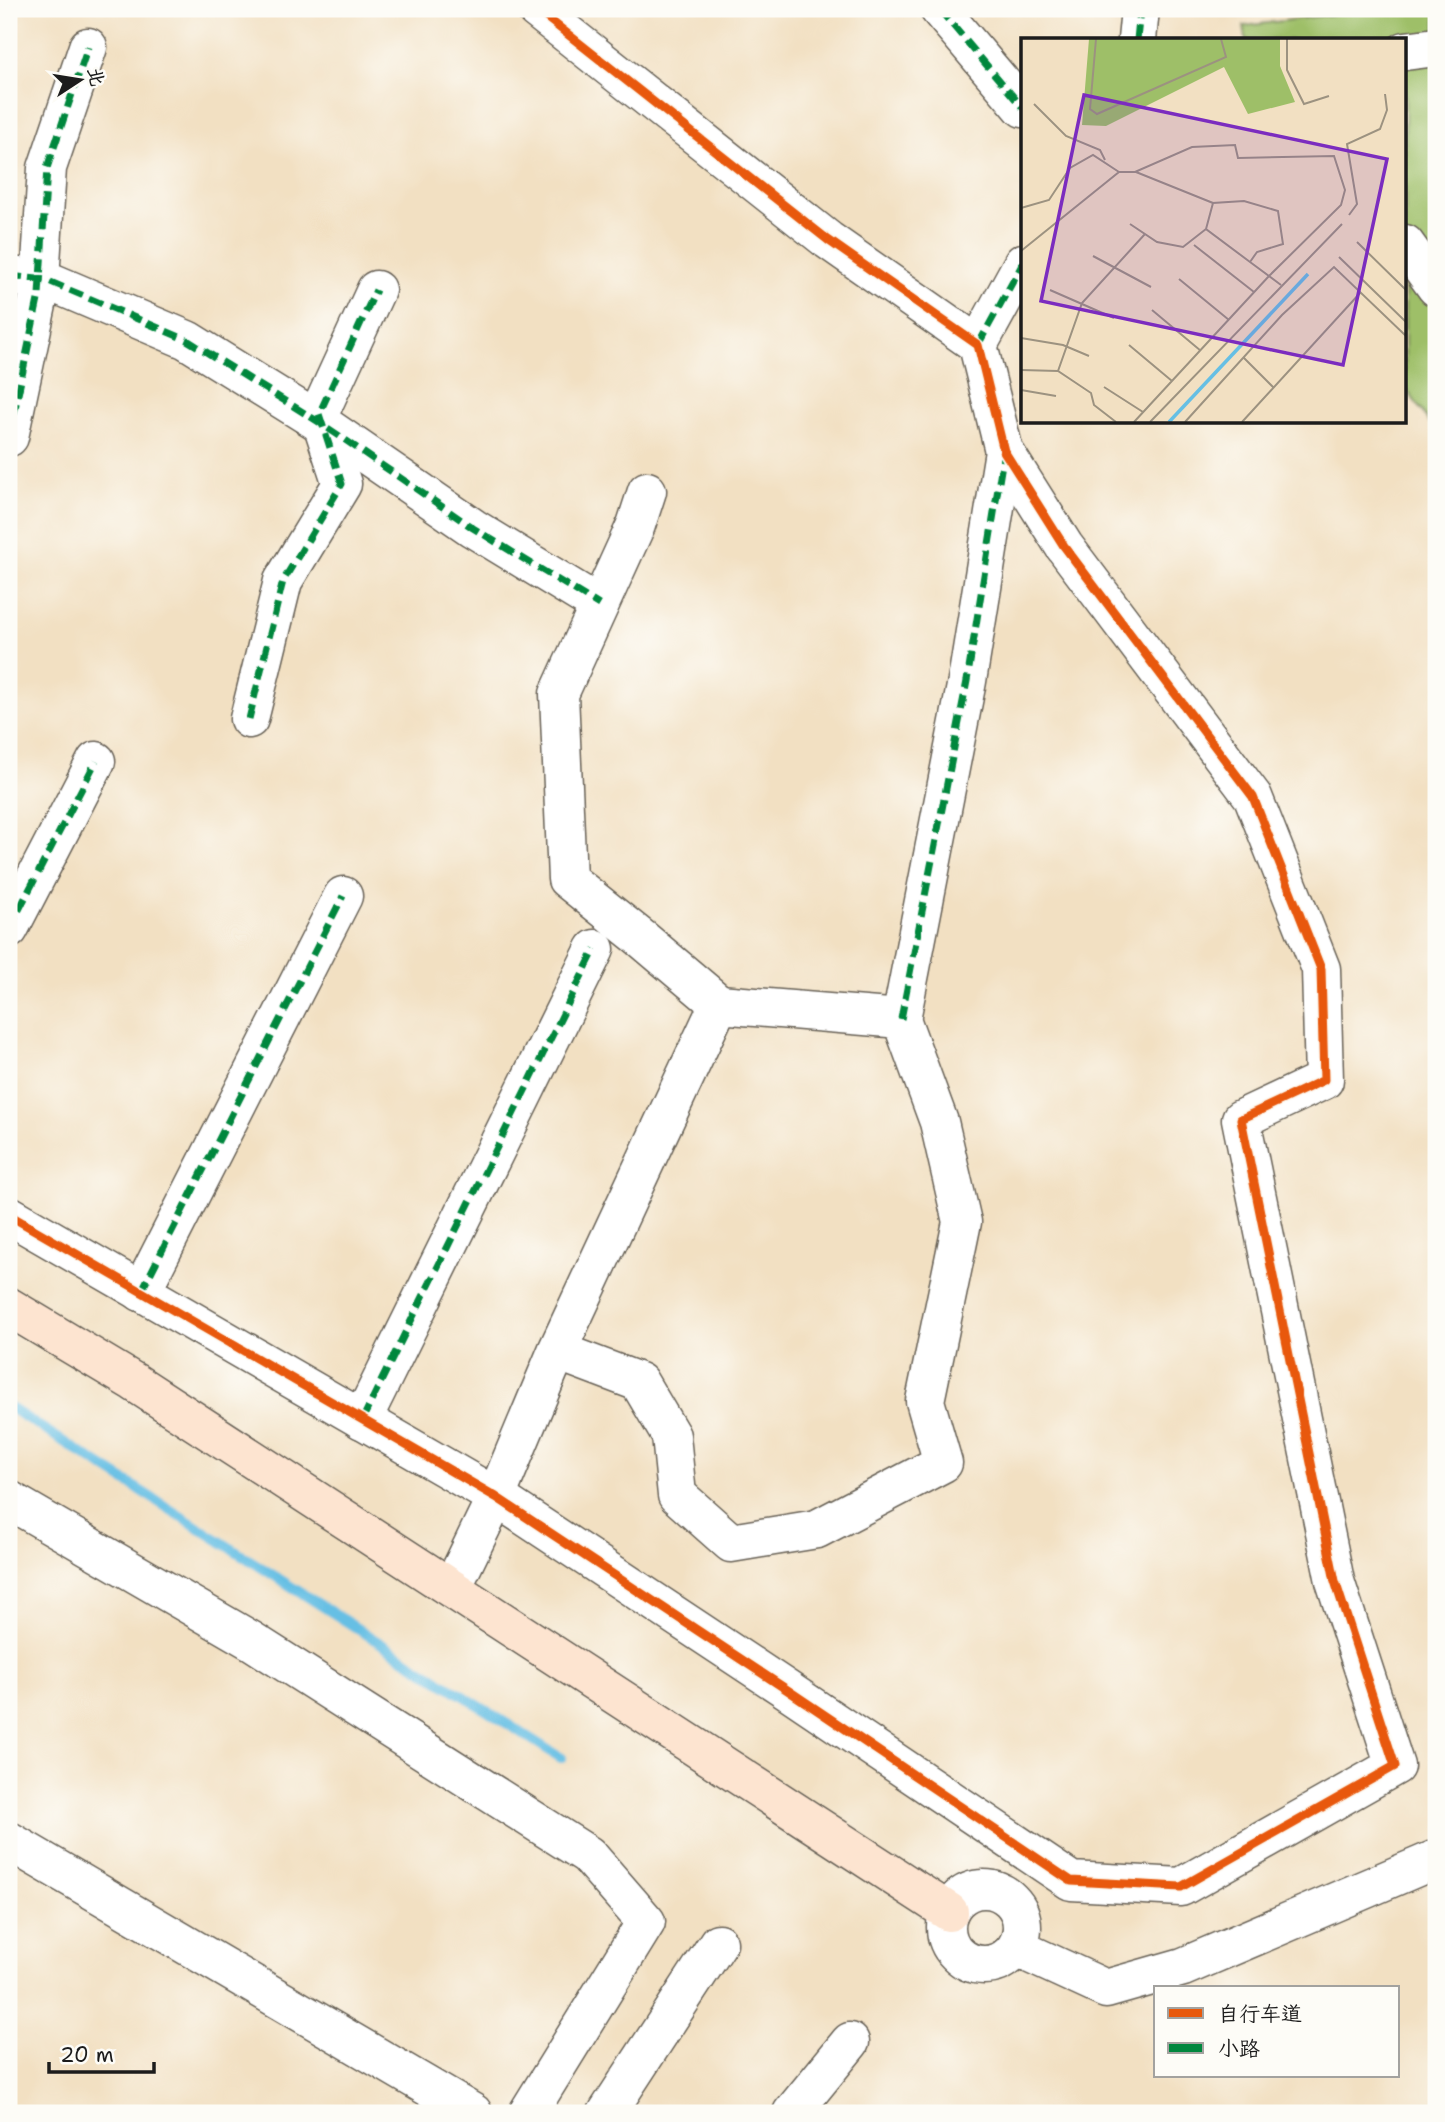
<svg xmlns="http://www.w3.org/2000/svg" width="1445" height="2122" viewBox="0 0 1445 2122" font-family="'Shantell Sans','LXGW WenKai TC',sans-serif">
	<rect width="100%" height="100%" fill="#fdfcf7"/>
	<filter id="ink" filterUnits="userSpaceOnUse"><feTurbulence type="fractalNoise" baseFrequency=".0143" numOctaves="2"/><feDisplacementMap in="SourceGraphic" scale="14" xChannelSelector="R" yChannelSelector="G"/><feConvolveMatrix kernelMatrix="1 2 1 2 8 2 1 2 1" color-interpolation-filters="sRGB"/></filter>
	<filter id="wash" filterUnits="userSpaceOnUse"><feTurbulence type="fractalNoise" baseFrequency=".00686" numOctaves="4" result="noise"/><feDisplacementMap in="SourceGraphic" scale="28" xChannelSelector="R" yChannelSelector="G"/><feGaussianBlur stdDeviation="1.57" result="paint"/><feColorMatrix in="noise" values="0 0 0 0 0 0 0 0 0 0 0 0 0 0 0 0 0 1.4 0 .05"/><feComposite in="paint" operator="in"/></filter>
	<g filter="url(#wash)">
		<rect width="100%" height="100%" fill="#f2e0c2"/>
		<!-- pitch -->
		<polygon fill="#9ebf68" stroke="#5d6e42" stroke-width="2" points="1376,9 1436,9 1436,432 1405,387 1405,40 1246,40 1244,26"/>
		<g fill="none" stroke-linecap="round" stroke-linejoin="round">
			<!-- stream -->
			<polyline stroke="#66bfe4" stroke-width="10" points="9,1407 561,1758"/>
		</g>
	</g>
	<g filter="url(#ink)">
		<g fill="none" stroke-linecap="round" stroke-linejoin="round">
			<!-- street casing -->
			<g stroke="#676156" stroke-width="41">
				<g id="street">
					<polyline points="939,9 1023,108"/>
					<polyline points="1137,40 1140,9"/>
					<polyline points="1405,51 1436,47"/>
					<polyline points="1405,244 1436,287"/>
					<polyline points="9,276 46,280 187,340 322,424 473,528 599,605"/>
					<polyline points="978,345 1023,263"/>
					<polyline points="9,437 39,295 47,168 88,47"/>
					<polyline points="647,491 636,525 559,694 567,879 641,938 719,1004"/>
					<polyline points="249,719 283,581 342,484 319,414 376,290"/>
					<polyline points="9,929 96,761"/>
					<polyline points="901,1019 967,681 1004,451"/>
					<polyline points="9,1215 496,1497 786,1689 1071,1881 1181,1887 1395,1766 1335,1581 1241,1119 1324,1080 1321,969 1253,797 1064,546 1004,451 978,345 828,240 536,9"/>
					<polyline points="141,1292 343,896"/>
					<polyline points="362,1420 595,949"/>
					<polyline points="9,1500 252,1641 588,1855 646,1922 528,2113"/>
					<polyline points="452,1588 496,1497 557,1351 719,1004 901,1019 939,1122 962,1222 925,1401 943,1463 817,1529 731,1543 677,1495 671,1436 639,1382 557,1351"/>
					<polyline points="9,1841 473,2113"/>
					<circle cx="984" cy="1927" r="38"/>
					<polyline points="1017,1948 1106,1989 1183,1967 1436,1859"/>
					<polyline points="607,2113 718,1943"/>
					<polyline points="792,2113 850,2042"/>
				</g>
			</g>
			<!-- secondary casing -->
			<g stroke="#676156" stroke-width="41">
				<polyline id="secondary" points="9,1307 134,1382 949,1912"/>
			</g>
			<!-- street -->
			<use href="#street" stroke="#fff" stroke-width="38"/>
			<!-- secondary -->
			<use href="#secondary" stroke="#fde4d0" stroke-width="38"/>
			<!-- quiet -->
			<g stroke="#00873e" stroke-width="7" stroke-dasharray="14 7" stroke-linecap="butt">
				<polyline points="939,9 1023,108"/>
				<polyline points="1137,40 1140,9"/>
				<polyline points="9,276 46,280 187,340 322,424 473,528 599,605"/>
				<polyline points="978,345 1023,263"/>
				<polyline points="9,437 39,295 47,168 88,47"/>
				<polyline points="249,719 283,581 342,484 319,414 376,290"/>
				<polyline points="9,929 96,761"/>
				<polyline points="901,1019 967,681 1004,451"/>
				<polyline points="141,1292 343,896"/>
				<polyline points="362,1420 595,949"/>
			</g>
			<!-- cycleway casing -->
			<g stroke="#fdfcf7" stroke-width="13">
				<polyline id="cycleway" points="9,1215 496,1497 786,1689 1071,1881 1181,1887 1395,1766 1335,1581 1241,1119 1324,1080 1321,969 1253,797 1064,546 1004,451 978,345 828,240 536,9"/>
			</g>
			<!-- cycleway -->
			<use href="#cycleway" stroke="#e8590c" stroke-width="9"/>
		</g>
	</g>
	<!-- overview -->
	<g transform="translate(1021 38)">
		<rect width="385" height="385" fill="#f2e0c2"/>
		<path d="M68 1H259V28L274 64 227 76 203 29 85 88 61 87Z" fill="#9ebf68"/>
		<path fill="none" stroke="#66bfe4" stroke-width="3.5" d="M148 384 287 236"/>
		<path fill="none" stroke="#9c9280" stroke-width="2" d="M75 1 69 71 76 76 205 19 200 1M266 1V32L283 66 308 58M13 66 45 98 79 112 84 122M115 134 192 165M0 170 28 162 49 130 72 117 98 134M328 177 336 166 326 106 359 91 366 72 364 56M109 186 136 204 162 209 185 191M336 204 385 252M173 207 233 254M0 213 98 134H114L171 109 214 107 217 120 313 118 324 152 320 167 248 238 113 384M72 218 130 249M318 219 385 284M229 224 236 214 262 206 257 173 223 163 192 165 185 191 229 224 260 247M158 241 208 282M29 252 93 280M131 272 180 313M0 300 42 307 68 318M108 307 151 343M222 319 253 350M0 332 37 333 70 355 73 367 95 384M37 333 61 265 124 196M83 349 122 374M0 352 35 358M129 384 321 186M164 384 261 277 313 229 385 298M221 384 340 254"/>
		<path fill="#7b2cbf" fill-opacity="0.15" stroke="#7b2cbf" stroke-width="3.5" d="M63 57 366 121 322 327 20 263Z"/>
		<rect width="385" height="385" fill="none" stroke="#1c1c1c" stroke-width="3.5"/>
	</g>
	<!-- margin -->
	<rect width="1445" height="2122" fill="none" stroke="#fdfcf7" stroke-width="35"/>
	<!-- legend -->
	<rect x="1154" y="1986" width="245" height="91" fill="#fdfcf7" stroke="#a3a29f" stroke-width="2"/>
	<rect x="1168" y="2008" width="35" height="10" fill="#e8590c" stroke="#a3a29f" stroke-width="2"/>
	<text x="1218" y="2021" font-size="21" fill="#1c1c1c">自行车道</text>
	<rect x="1168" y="2043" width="35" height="10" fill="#00873e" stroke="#a3a29f" stroke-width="2"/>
	<text x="1218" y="2056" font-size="21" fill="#1c1c1c">小路</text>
	<!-- north arrow -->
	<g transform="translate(80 80) rotate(78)" stroke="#fdfcf7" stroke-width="5" paint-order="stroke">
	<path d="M0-5L12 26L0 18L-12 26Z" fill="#1c1c1c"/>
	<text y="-10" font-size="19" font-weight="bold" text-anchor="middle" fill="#1c1c1c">北</text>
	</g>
	<!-- scale -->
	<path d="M49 2062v10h105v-10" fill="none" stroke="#1c1c1c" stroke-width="3.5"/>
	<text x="60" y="2062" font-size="21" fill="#1c1c1c" stroke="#fdfcf7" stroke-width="5" paint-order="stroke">20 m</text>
</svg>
